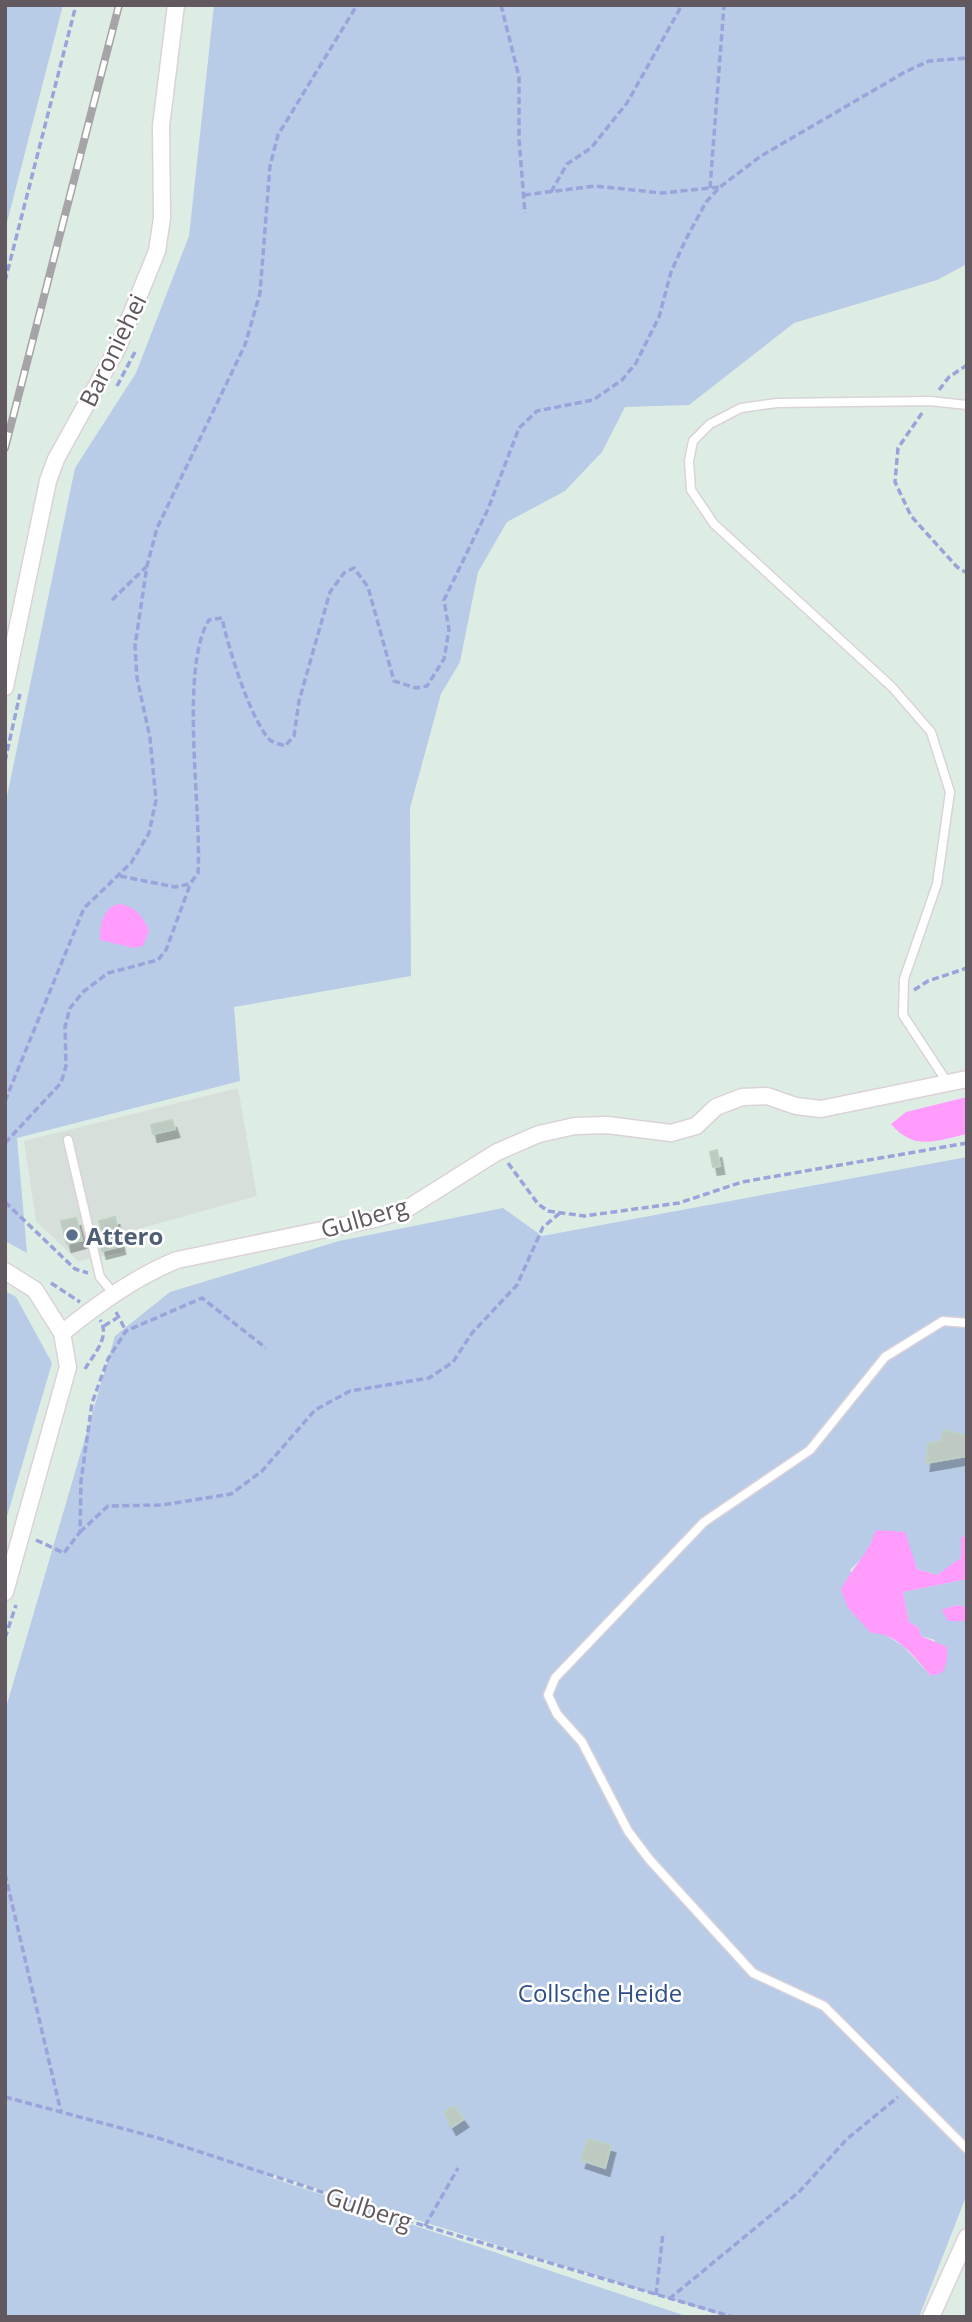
<svg xmlns="http://www.w3.org/2000/svg" width="972" height="2322" viewBox="0 0 972 2322" font-family="'Open Sans',sans-serif">
	<defs>
		<filter id="shadow"><feDropShadow dx="4.5" dy="8" stdDeviation="0" flood-color="#0004"/></filter>
	</defs>
	<rect width="100%" height="100%" fill="#deede4"/>
	<!-- industrial -->
	<polygon fill="#d6dfd9" points="238,1088 257,1196 124,1233 125,1252 78,1261 36,1221 24,1141"/>
	<!-- green -->
	<g fill="#b8cbe7">
		<polygon points="5,5 63,5 5,230"/>
		<polygon points="214,5 967,5 967,264 937,280 794,323 689,405 625,407 602,452 565,491 507,522 478,572 460,662 441,694 410,808 411,976 234,1007 240,1081 17,1138 27,1253 5,1241 5,806 75,468 136,373 189,236"/>
		<polygon points="967,1157 967,1536 961,1537 962,1558 937,1575 917,1569 907,1546 869,1551 850,1570 882,1633 903,1646 931,1676 935,1640 921,1636 919,1628 909,1622 903,1592 967,1579 967,1607 956,1605 948,1621 967,1621 967,2194 919,2317 727,2317 267,2173 266,2176 689,2317 5,2317 5,1711 115,1336 170,1292 339,1241 503,1208 542,1236"/>
		<polygon points="5,1291 16,1297 52,1363 5,1523"/>
	</g>
	<!-- water -->
	<g fill="#ff9cfc">
		<path d="M119 904C135 906 143 916 149 931L143 946 134 948 100 940C100 926 102 908 119 904Z"/>
		<path d="M967 1097V1134C935 1141 914 1151 891 1124L906 1112Z"/>
		<path d="M876 1530 905 1532 917 1569 937 1575 961 1558V1537L967 1536V1579L903 1592 909 1622 919 1628 921 1636 947 1647V1660L943 1672 931 1676C915 1658 898 1633 871 1633L848 1608 841 1590C852 1567 868 1555 876 1530Z"/>
		<polygon points="956,1605 967,1607 967,1621 948,1621 942,1610"/>
	</g>
	<!-- building -->
	<g fill="#bdc9c1" stroke="#bcd1c2" stroke-width="2" filter="url(#shadow)">
		<polygon points="172,1120 175,1129 153,1134 151,1125"/>
		<polygon points="717,1150 720,1166 713,1167 710,1152"/>
		<polygon points="115,1217 118,1233 103,1236 99,1221"/>
		<polygon points="76,1218 82,1240 67,1244 61,1221"/>
		<polygon points="119,1238 121,1246 102,1251 100,1242"/>
		<polygon points="944,1430 967,1436 967,1456 926,1463 928,1443 941,1441"/>
		<polygon points="454,2106 464,2119 452,2127 444,2112"/>
		<polygon points="588,2139 611,2145 605,2168 581,2160"/>
	</g>
	<g fill="none" stroke-linecap="round" stroke-linejoin="round">
		<!-- service casing -->
		<g stroke="#dad2d8" stroke-width="11">
			<g id="service">
				<polyline points="947,1082 903,1015 904,979 937,884 950,792 931,732 892,687 714,524 691,490 689,461 693,441 710,424 741,408 777,403 930,401 967,405"/>
				<polyline points="68,1140 100,1277 114,1294"/>
				<polyline points="967,1323 943,1321 885,1357 810,1450 704,1522 555,1678 548,1695 557,1714 582,1742 628,1831 649,1859 753,1973 824,2006 967,2149"/>
			</g>
		</g>
		<!-- minor casing -->
		<g stroke="#dad2d8" stroke-width="19">
			<g id="minor">
				<polyline points="5,687 48,481 56,459 118,347 157,251 162,218 161,126 176,5"/>
				<polyline points="5,1271 35,1290 62,1333 68,1367 5,1592"/>
				<path d="M62 1333C98 1304 135 1277 177 1260L375 1219 405 1210 497 1152 539 1134 575 1126 607 1125 671 1133 696 1126 716 1107 742 1097 767 1096 796 1106 821 1109 967 1079"/>
				<polyline points="931,2317 967,2237"/>
			</g>
		</g>
		<!-- path -->
		<g stroke="#9aa3da" stroke-width="3.5" stroke-dasharray="7 3.5" stroke-linecap="butt">
			<polyline points="501,5 519,77 519,139 525,213"/>
			<polyline points="710,188 724,5"/>
			<polyline points="551,192 567,164 591,148 627,103 682,5"/>
			<polyline points="524,195 595,186 662,193 720,187"/>
			<polyline points="5,281 76,5"/>
			<polyline points="117,386 136,350"/>
			<polyline points="939,390 949,377 967,365"/>
			<polyline points="922,413 898,448 895,482 911,516 957,567 967,573"/>
			<polyline points="112,600 146,567"/>
			<polyline points="5,761 20,694"/>
			<path d="M120 876 175 887 190 884 198 873C202 811 179 668 209 620L222 618C228 647 250 719 270 740 273 743 281 744 285 746L294 736 299 701 330 592 344 573 354 568 368 587 394 681 416 688 427 686 444 659 449 630 444 600 488 509 519 428 537 411 593 400 622 380 636 363 659 317 671 272 685 241 706 202 720 187 761 156 905 72 929 61 967 58"/>
			<polyline points="914,990 928,981 967,968"/>
			<polyline points="5,1101 84,908 131,863 149,833 156,800 150,738 137,678 135,646 147,566 157,528 245,345 260,293 270,166 278,135 357,5"/>
			<polyline points="5,1143 61,1083 66,1066 65,1027 70,1008 83,992 108,973 158,960 166,950 190,885"/>
			<polyline points="508,1163 538,1204 548,1211 584,1216 679,1203 742,1182 967,1143"/>
			<polyline points="5,1202 75,1269 88,1273"/>
			<polyline points="51,1283 80,1302"/>
			<polyline points="116,1312 126,1331"/>
			<polyline points="104,1326 117,1318"/>
			<path d="M85 1369C93 1355 111 1337 100 1320"/>
			<polyline points="80,1532 108,1506 162,1505 231,1494 262,1471 315,1410 350,1391 429,1378 453,1362 472,1333 517,1285 543,1227 560,1213"/>
			<polyline points="36,1540 64,1553 80,1532 81,1481 92,1403 108,1359 126,1331 202,1298 266,1348"/>
			<polyline points="5,1638 16,1605"/>
			<polyline points="5,1874 61,2112"/>
			<polyline points="5,2097 158,2138 425,2226 733,2317"/>
			<polyline points="425,2226 458,2168"/>
			<polyline points="656,2295 663,2233"/>
			<polyline points="669,2299 799,2192 847,2139 898,2097"/>
		</g>
		<!-- service -->
		<use href="#service" stroke="#fff" stroke-width="8"/>
		<!-- minor -->
		<use href="#minor" stroke="#fff" stroke-width="16"/>
		<!-- rail casing -->
		<g stroke="#a7a4a7" stroke-width="8">
			<polyline id="rail" points="5,448 119,5"/>
		</g>
		<!-- rail -->
		<use href="#rail" stroke="#fff" stroke-width="5" stroke-dasharray="16" stroke-linecap="butt"/>
	</g>
	<!-- markers -->
	<circle fill="#5c6f8a" stroke="#fff" stroke-width="2.5" cx="72" cy="1235" r="7"/>
	<g text-anchor="middle" dominant-baseline="central" stroke-width="5" stroke-linejoin="round" paint-order="stroke">
		<!-- street labels -->
		<g font-size="24" fill="#615860" stroke="#fff">
			<text transform="translate(112 350) rotate(-64)">Baroniehei</text>
			<text transform="translate(364 1217) rotate(-16)">Gulberg</text>
			<text transform="translate(369 2208) rotate(18)">Gulberg</text>
		</g>
		<!-- service labels -->
		<g font-size="24" font-weight="bold" fill="#4e5e75" stroke="#fff" text-anchor="start">
			<text x="86" y="1235">Attero</text>
		</g>
		<!-- park labels -->
		<g font-size="24" fill="#2e4f8a" stroke="#fff">
			<text x="600" y="1992">Collsche Heide</text>
		</g>
	</g>
	<!-- border -->
	<rect width="972" height="2322" fill="none" stroke="#615860" stroke-width="14"/>
</svg>
